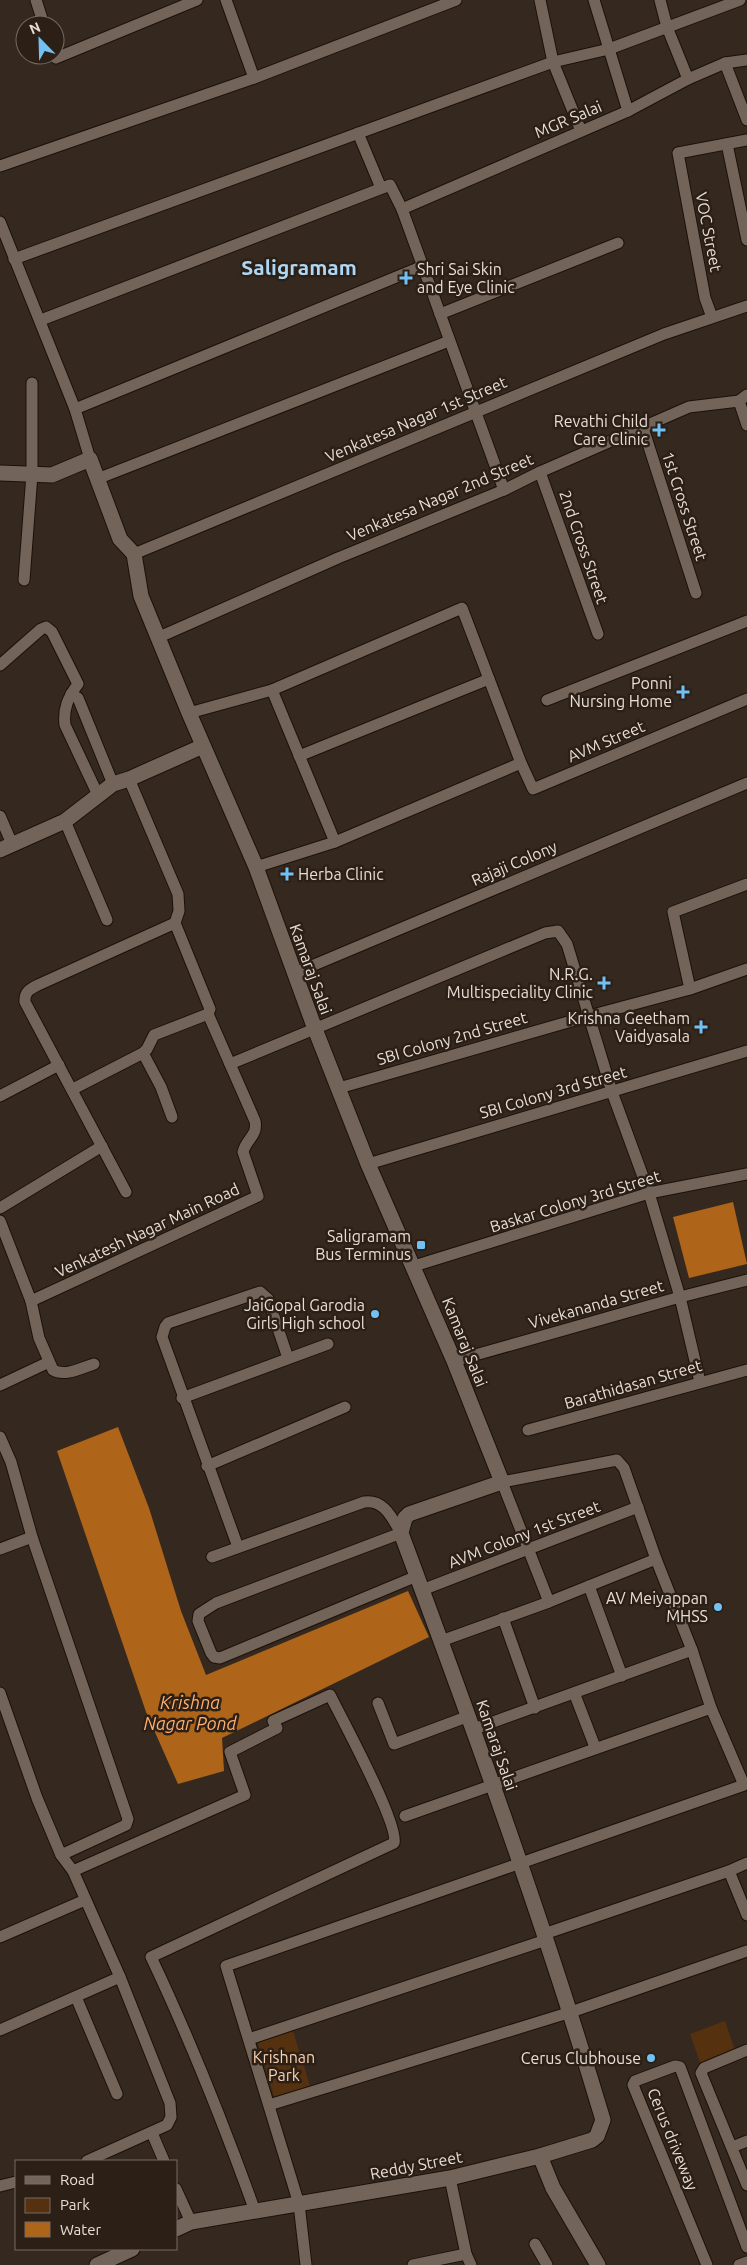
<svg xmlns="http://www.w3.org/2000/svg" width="747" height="2265" viewBox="0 0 747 2265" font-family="Ubuntu,sans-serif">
	<rect width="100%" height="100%" fill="#35291f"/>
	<!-- green -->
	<g fill="#553110">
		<polygon points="725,2021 736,2053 701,2065 690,2034"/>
		<polygon points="293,2031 311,2089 275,2100 258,2043"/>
	</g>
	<!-- water -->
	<g fill="#ae6419">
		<polygon points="733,1202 747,1264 689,1278 673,1217"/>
		<polygon points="118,1427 149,1508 181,1611 206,1675 408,1591 429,1637 222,1738 224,1771 178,1784 146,1712 57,1451"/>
	</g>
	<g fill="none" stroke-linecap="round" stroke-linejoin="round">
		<!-- street casing -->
		<g stroke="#1c1109" stroke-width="13">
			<g id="street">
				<polyline points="36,0 44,25"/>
				<polyline points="226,0 254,78"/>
				<polyline points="540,0 553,62 581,131"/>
				<polyline points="594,0 628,111"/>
				<polyline points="660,0 667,27 688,79"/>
				<polyline points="55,55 56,58 197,0"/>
				<polyline points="725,63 747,120"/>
				<polyline points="358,133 381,188"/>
				<polyline points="727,144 747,240"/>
				<polyline points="0,166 254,78 456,0"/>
				<polyline points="402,209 628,111 688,79 725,63 747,60"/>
				<polyline points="0,222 75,409 90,459"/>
				<polyline points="14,259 553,62 609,49 740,0"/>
				<polyline points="440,314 618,243"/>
				<polyline points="712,317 705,298 678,153 747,140"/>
				<polyline points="41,320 390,185 402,209 504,490"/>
				<polyline points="739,401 747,425"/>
				<polyline points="75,409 423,266"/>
				<polyline points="643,428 696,593"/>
				<polyline points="540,472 598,634"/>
				<polyline points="97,479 449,341"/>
				<polyline points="134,554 664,334 747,306"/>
				<polyline points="24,580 32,474 32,383"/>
				<polyline points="157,638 338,558 504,490 540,472 689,407 739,401 747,395"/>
				<path d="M0 665 41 629 46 627 52 632 78 684C68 697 63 709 65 725L98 795"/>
				<polyline points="272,690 335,842"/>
				<polyline points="71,694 78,698 113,784"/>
				<polyline points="547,700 747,621"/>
				<polyline points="189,713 272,690 462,608 521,763 533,789 747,699"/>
				<polyline points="299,756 489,679"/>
				<polyline points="129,779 178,894 179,911 175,923"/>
				<polyline points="0,816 12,844"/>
				<polyline points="65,821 107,920"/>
				<polyline points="256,867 335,842 521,763"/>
				<polyline points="295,973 747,783"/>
				<polyline points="690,989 673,912 747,884"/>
				<polyline points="143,1053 161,1087 172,1117"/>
				<polyline points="230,1064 545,933 558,931 567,944 612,1092 649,1193 680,1297 700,1382"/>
				<polyline points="339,1088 589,1016 690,989 747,969"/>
				<polyline points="73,1089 143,1053 147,1049 154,1035 208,1014"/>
				<polyline points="0,1096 59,1065"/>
				<polyline points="368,1164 747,1051"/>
				<path d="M126 1192 25 1002C24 992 30 989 38 985L175 923"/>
				<polyline points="0,1208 102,1146"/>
				<path d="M0 1221 31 1301 39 1338 53 1370C65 1377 81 1368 94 1364"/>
				<polyline points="414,1266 649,1193 747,1174"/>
				<path d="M31 1301 258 1196 243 1152C246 1139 258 1136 255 1121L208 1014 210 1009 175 923"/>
				<polyline points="454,1361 680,1297 747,1280"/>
				<polyline points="0,1385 49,1362"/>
				<polyline points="182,1398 328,1344"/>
				<polyline points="528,1430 747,1370"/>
				<polyline points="0,1437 11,1462 32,1537 128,1819 126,1825 61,1855"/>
				<polyline points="207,1466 345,1407"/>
				<polyline points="238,1547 162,1337 165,1327 168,1323 260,1292 268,1299 288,1358"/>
				<polyline points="0,1549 32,1537"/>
				<path d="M212 1557 364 1502C384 1499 392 1518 401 1533L216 1603 199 1614 198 1621 211 1653 214 1657 220 1658 417 1576"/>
				<polyline points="589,1586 622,1676"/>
				<polyline points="422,1590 638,1507"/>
				<polyline points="503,1618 535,1708"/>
				<polyline points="441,1641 549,1602 656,1559"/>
				<polyline points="0,1693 37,1798 61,1855 73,1871 120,1977 170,2103 171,2117 167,2125 87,2161"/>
				<polyline points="575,1695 595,1747"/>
				<polyline points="378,1703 394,1744 469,1716"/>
				<polyline points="474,1729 692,1650"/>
				<polyline points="405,1816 711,1708"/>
				<polyline points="747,1863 729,1871 747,1915"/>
				<path d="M73 1871 245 1795 230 1752 277 1728 273 1721 330 1695C341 1717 400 1826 394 1843L151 1957C190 2039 224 2125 255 2211"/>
				<polyline points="544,1934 729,1871"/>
				<polyline points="0,1937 85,1900"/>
				<polyline points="76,1997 117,2094"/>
				<polyline points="0,2030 120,1977"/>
				<polyline points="249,2039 546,1940"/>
				<polyline points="747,2050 704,2068 701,2073 747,2185"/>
				<polyline points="269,2105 571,2012 747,1951"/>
				<polyline points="152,2133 164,2161"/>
				<polyline points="732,2147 747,2141"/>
				<polyline points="450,2178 466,2254 471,2265"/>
				<polyline points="0,2186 16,2182"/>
				<polyline points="176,2189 191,2222"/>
				<polyline points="535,2244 547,2265"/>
				<polyline points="306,2265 299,2204 226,1966 744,1785 711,1708 692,1650 656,1559 624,1468 617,1460 502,1482 549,1602"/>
				<polyline points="413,2265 466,2254"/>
				<polyline points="707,2265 633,2085 635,2081 675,2066 680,2067 747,2247"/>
				<polyline points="739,2265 747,2262"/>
			</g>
		</g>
		<!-- secondary casing -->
		<g stroke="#1c1109" stroke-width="17">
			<g id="secondary">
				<path d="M0 473 52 475 90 459 120 539 134 554 141 596 189 713 256 867 315 1029 368 1164 454 1361 502 1482 409 1514 405 1518 401 1533C473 1727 544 1922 603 2120L597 2136 592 2140 540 2156"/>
				<polyline points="0,850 65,821 113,784 129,779 203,746"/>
				<polyline points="176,2229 191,2222 450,2178 540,2156 553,2188 598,2265"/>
				<polyline points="97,2265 132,2249"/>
			</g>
		</g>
		<!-- street -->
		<use href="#street" stroke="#726459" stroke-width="11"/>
		<!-- secondary -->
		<use href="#secondary" stroke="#726459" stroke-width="15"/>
	</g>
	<!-- markers -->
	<g fill="#72c1f5" stroke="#2b1f16" stroke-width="2">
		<path d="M403.5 270.5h5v5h5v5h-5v5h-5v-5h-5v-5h5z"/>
		<path d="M656.5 422.5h5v5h5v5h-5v5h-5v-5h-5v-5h5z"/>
		<path d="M680.5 684.5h5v5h5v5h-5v5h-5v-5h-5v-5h5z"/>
		<path d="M284.5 866.5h5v5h5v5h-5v5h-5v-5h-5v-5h5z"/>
		<path d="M601.5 975.5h5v5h5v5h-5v5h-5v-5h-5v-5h5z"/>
		<path d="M698.5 1019.5h5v5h5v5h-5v5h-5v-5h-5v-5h5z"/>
		<rect x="416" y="1240" width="10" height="10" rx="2.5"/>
		<circle cx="375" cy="1314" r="5"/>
		<circle cx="718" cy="1607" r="5"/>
		<circle cx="651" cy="2058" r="5"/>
	</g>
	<g text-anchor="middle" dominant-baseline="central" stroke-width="5" stroke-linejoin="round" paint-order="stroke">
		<!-- street labels -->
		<g font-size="16" fill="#e7ded8" stroke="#2b1f16">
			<text transform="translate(568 119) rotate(-23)">MGR Salai</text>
			<text transform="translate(709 232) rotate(79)">VOC Street</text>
			<text transform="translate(416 419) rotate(-23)">Venkatesa Nagar 1st Street</text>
			<text transform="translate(440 497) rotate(-23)">Venkatesa Nagar 2nd Street</text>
			<text transform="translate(685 506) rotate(72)">1st Cross Street</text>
			<text transform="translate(584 547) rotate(71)">2nd Cross Street</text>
			<text transform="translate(606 741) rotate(-23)">AVM Street</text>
			<text transform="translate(514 863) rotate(-23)">Rajaji Colony</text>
			<text transform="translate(311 969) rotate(70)">Kamaraj Salai</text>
			<text transform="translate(452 1038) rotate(-16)">SBI Colony 2nd Street</text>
			<text transform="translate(553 1092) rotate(-16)">SBI Colony 3rd Street</text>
			<text transform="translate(575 1201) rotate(-17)">Baskar Colony 3rd Street</text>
			<text transform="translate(147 1230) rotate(-25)">Venkatesh Nagar Main Road</text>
			<text transform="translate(596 1304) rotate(-16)">Vivekananda Street</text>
			<text transform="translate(465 1342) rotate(68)">Kamaraj Salai</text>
			<text transform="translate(633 1384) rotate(-16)">Barathidasan Street</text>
			<text transform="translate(524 1534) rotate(-21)">AVM Colony 1st Street</text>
			<text transform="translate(497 1745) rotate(71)">Kamaraj Salai</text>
			<text transform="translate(673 2139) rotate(68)">Cerus driveway</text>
			<text transform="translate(416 2165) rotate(-11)">Reddy Street</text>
		</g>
		<!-- poi labels -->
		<g font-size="16" fill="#e7ded8" stroke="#2b1f16" text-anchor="end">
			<text x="417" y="269" text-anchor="start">Shri Sai Skin<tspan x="417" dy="18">and Eye Clinic</tspan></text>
			<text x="648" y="421">Revathi Child<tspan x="648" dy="18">Care Clinic</tspan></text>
			<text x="672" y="683">Ponni<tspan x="672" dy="18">Nursing Home</tspan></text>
			<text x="298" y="874" text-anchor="start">Herba Clinic</text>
			<text x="593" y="974">N.R.G.<tspan x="593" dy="18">Multispeciality Clinic</tspan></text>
			<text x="690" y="1018">Krishna Geetham<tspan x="690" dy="18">Vaidyasala</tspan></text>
			<text x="411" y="1236">Saligramam<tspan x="411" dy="18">Bus Terminus</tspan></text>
			<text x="365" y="1305">JaiGopal Garodia<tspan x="365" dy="18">Girls High school</tspan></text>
			<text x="708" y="1598">AV Meiyappan<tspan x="708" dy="18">MHSS</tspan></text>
			<text x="641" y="2058">Cerus Clubhouse</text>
		</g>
		<!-- park labels -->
		<g font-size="16" fill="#fad1b1" stroke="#2b1f16">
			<text x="284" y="2057">Krishnan<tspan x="284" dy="18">Park</tspan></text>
		</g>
		<!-- water labels -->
		<g font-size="18" font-style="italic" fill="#ffaf6d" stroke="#2b1f16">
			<text x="190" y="1702">Krishna<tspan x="190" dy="21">Nagar Pond</tspan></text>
		</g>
		<!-- district labels -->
		<g font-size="21" font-weight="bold" fill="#aed7f5" stroke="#2b1f16">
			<text x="299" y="267">Saligramam</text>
		</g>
	</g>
	<!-- legend -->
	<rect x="15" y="2160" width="162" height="90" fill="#2b1f16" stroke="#766b64"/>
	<rect x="25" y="2176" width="25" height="8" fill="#726459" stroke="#766b64"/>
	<text x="60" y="2185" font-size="15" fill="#e7ded8">Road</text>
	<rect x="25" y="2198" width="25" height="15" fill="#553110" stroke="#766b64"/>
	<text x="60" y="2210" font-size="15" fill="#e7ded8">Park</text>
	<rect x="25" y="2222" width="25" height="15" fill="#ae6419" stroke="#766b64"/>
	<text x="60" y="2235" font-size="15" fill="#e7ded8">Water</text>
	<!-- north arrow -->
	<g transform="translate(40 40) rotate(337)"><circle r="24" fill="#2b1f16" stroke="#766b64"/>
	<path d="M0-4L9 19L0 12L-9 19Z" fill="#72c1f5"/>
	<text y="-8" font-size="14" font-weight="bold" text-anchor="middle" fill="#e7ded8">N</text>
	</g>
</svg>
